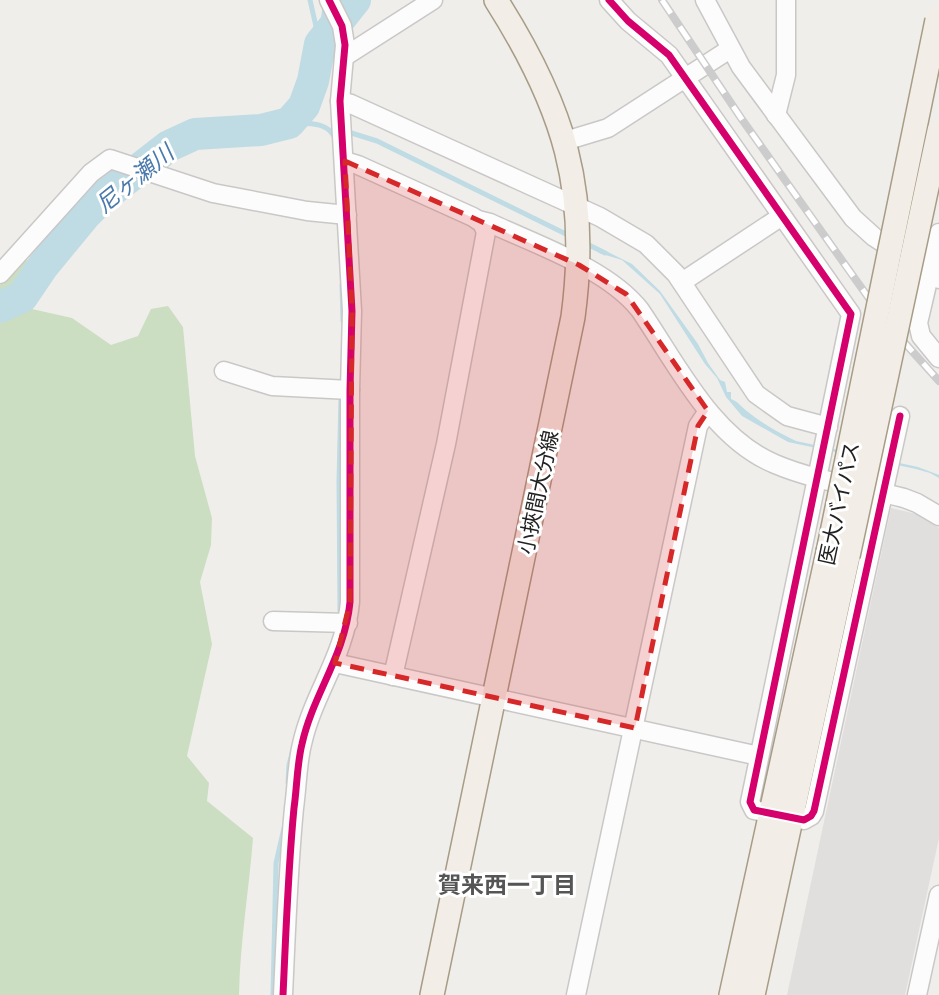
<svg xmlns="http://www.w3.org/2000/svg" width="939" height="995" viewBox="0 0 939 995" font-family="Commissioner,'Noto Sans JP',sans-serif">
	<rect width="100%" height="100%" fill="#f0eeeb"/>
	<!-- forest -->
	<path fill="#cbdec1" d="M37 256 39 272 32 309 72 318 111 345 138 336 151 309 168 306 183 327 195 456 212 518 211 545 200 582 212 644 187 756 209 783 207 801 253 838C249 890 240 942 239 995H0V285L20 263Z"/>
	<!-- parking -->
	<polygon fill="#e0dfde" points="891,508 925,516 939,528 939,838 905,995 787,995"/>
	<!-- water -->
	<path fill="#bfdbe3" d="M600 248 632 264 660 291 698 344 708 363 720 380 725 382 727 392H731V399C739 402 740 406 748 412 763 424 778 432 796 441L918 467 939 475V478L930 473 916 469 788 442 742 416 726 397 717 378 705 364 660 294 622 260 599 253Z"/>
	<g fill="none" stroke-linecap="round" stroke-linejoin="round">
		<!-- stream -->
		<g stroke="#bfdbe3" stroke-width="5">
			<polyline points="310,0 320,44"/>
			<polyline points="321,38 325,6"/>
			<path d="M289 123C305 124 329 120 335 139"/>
			<polyline points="345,131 377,141 570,236"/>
			<polyline points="585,243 605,253"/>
			<polyline points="342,285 343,321"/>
			<polyline points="340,611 339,481 341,397"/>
			<polyline points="288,783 289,765 296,738"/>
			<polyline points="273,995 276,863 284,828"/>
		</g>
		<!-- river -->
		<polyline stroke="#bfdbe3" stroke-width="32" points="0,307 22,297 43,266 85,215 102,198 169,146 195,134 261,130 289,123 304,106 313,81 320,44 355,0"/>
		<!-- minor casing -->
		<g stroke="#c9c8c7" stroke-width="21">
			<g id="minor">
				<polyline points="609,0 628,21 669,55 851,314 750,802 754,810 804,820 811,816 814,811 900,416"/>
				<polyline points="705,0 741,67 853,218 874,237 939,279"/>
				<polyline points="344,57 433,0"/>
				<polyline points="340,101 351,104 600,217 646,244 676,274 756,394 787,416 828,427"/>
				<polyline points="776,115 786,75 786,0"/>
				<polyline points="565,141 608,128 730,49"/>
				<polyline points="345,161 358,165 473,217 482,223 486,232 446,444 393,676"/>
				<path d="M478 220 490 223C537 245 608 269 640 310 677 364 712 438 775 464 815 481 861 487 904 498L917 503 939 516"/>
				<polyline points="939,233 918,323 921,336 939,358"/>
				<polyline points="0,274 91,173 110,159 213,193 307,211 347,215"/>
				<polyline points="682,282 782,216"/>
				<polyline points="224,371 272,386 350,390"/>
				<polyline points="273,621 348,623"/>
				<polyline points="335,663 759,756"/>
				<path d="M283 995C286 932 288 870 294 808 297 787 297 764 302 744 313 694 345 656 350 602V390L352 311 340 101 345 45 342 26 329 0"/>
				<polyline points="576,995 698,426 708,411"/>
				<polyline points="917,995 939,895"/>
			</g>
		</g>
		<!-- major casing -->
		<g stroke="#a79c86" stroke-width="26">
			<g id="major">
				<path d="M432 995 573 317C590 190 564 107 496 0"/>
				<polyline points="731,995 828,552"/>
				<polyline points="753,995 848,556"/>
			</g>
		</g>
		<!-- minor -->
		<use href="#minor" stroke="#fdfcfc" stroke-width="18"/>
		<!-- major -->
		<use href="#major" stroke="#f3ede7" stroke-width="23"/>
		<!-- rail casing -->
		<g stroke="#ccc" stroke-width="8">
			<polyline id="rail" points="662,0 741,118 885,321 939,381"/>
		</g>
		<!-- rail -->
		<use href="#rail" stroke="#fff" stroke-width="5" stroke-dasharray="16" stroke-linecap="butt"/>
		<!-- major-bridge casing -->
		<g stroke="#a79c86" stroke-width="26" stroke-linecap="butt">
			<g id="major-bridge">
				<polyline points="828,552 937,20"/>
				<polyline points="848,556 939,131"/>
			</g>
		</g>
		<!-- major-bridge -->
		<use href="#major-bridge" stroke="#f3ede7" stroke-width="23"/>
		<!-- cycleway casing -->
		<g stroke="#fff" stroke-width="11">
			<g id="cycleway">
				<polyline points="609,0 628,21 669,55 851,314 750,802 754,810 804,820 811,816 814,811 900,416"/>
				<path d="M283 995C286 932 288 870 294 808 297 787 297 764 302 744 313 694 345 656 350 602V390L352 311 340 101 345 45 342 26 329 0"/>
			</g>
		</g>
		<!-- cycleway -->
		<use href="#cycleway" stroke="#d6006c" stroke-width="7"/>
	</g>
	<!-- marked area -->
	<path fill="#d62828" fill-opacity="0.2" stroke="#d62828" stroke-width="5" stroke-dasharray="14 9" stroke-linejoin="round" d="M345 161 579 265 626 294 708 411 698 426 635 728 335 663 350 602 352 311Z"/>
	<g text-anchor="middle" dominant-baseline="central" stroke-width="6" stroke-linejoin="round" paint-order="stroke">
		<!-- street labels -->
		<g font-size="21" fill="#222" stroke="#fff">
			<text transform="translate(537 492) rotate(-78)">小挾間大分線</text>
			<text transform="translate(838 503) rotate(-78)">医大バイパス</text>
		</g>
		<!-- water labels -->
		<g font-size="23" font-style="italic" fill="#4a7aab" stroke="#fff">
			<text transform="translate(134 178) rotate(-39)">尼ヶ瀬川</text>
		</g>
		<!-- neighbourhood labels -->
		<g font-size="23" font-weight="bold" fill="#555" stroke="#fff">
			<text x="507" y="884">賀来西一丁目</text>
		</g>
	</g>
</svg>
